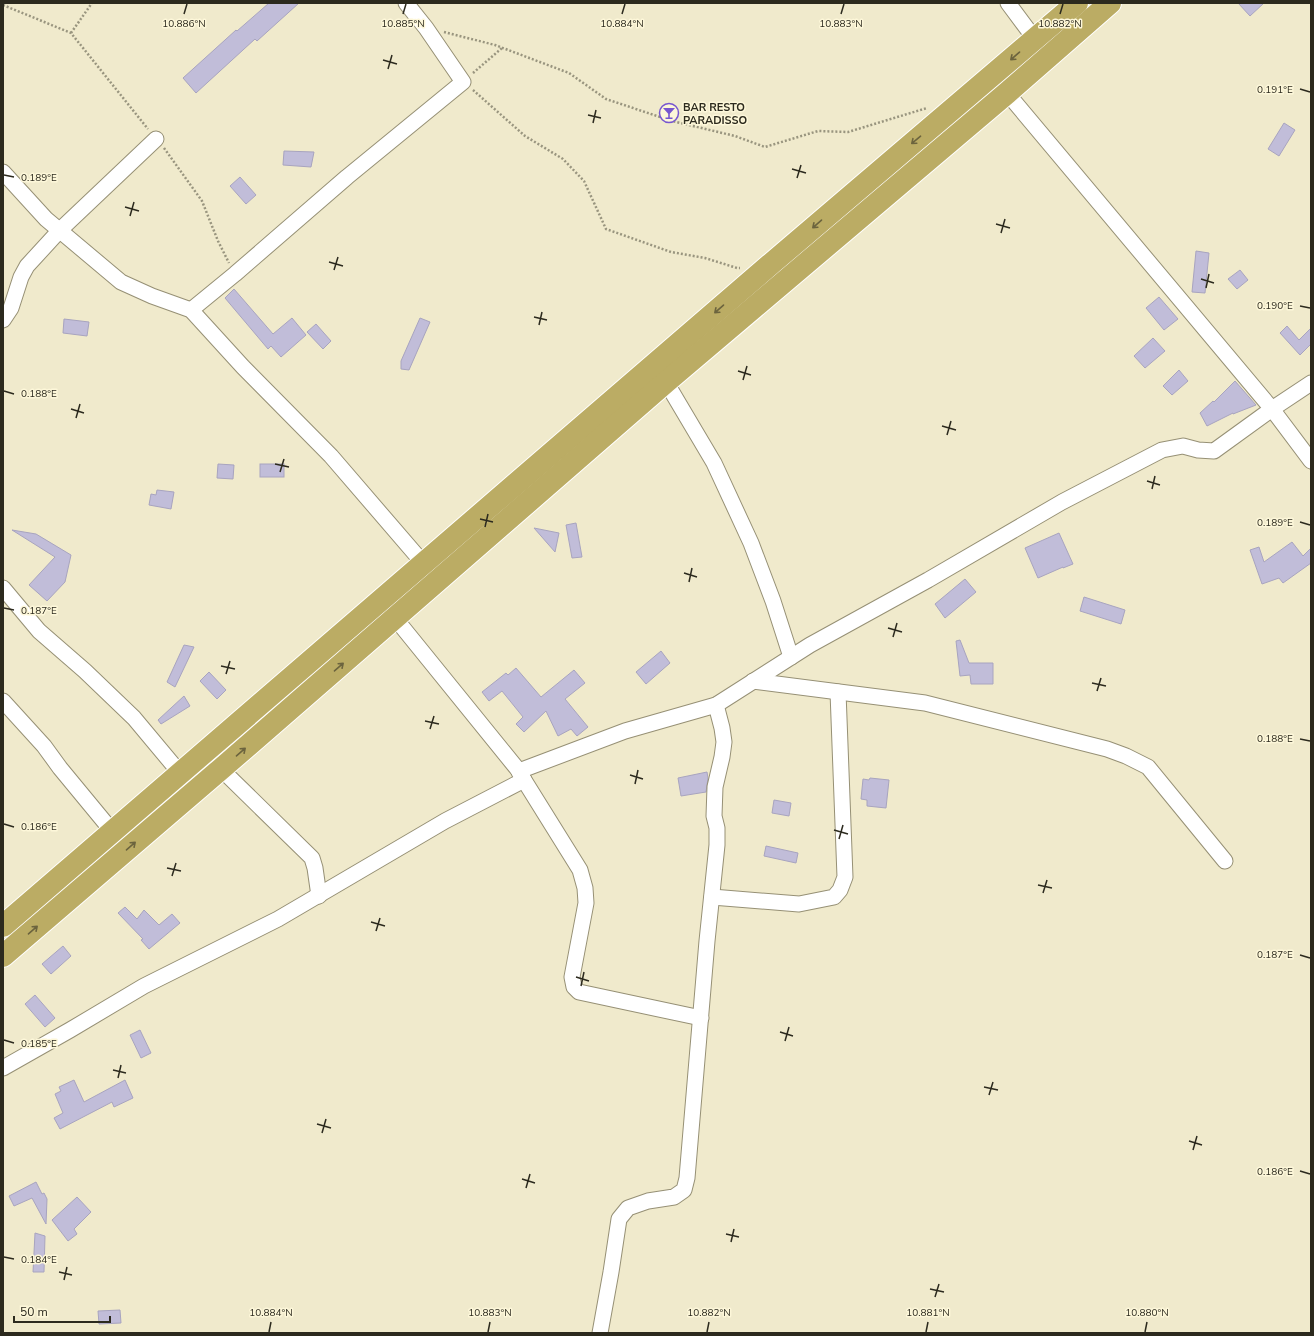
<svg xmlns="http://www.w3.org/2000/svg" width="1314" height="1336" viewBox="0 0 1314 1336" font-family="'Nunito Sans',sans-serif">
	<rect width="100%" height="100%" fill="#f0eacc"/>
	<!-- building -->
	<g fill="#c1bdd9" stroke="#a8a4bf">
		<polygon points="269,3 299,3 257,41 255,39 196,93 183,78 236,30 237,31"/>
		<polygon points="1238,3 1264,3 1250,16"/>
		<polygon points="1284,123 1295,130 1279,156 1268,149"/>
		<polygon points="284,151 314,152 311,167 283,165"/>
		<polygon points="240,177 256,195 246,204 230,186"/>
		<polygon points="1196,251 1209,253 1205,293 1192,292"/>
		<polygon points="1240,270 1248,280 1237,289 1228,279"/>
		<polygon points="234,289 273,334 292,318 306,335 281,357 271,346 268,349 225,298"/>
		<polygon points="1159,297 1178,319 1164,330 1146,308"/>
		<polygon points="420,318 430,322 409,370 401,369 401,361"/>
		<polygon points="64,319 89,322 87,336 63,333"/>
		<polygon points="316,324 331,341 323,349 307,332"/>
		<polygon points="1287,326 1299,340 1311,328 1311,344 1300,355 1280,333"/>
		<polygon points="1153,338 1165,351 1145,368 1134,356"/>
		<polygon points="1179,370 1188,381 1172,395 1163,386"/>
		<polygon points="1235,381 1256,405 1233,414 1233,413 1207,426 1200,413 1213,401 1214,402"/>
		<polygon points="218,464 234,465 233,479 217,478"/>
		<rect x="260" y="464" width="24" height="13"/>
		<polygon points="157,490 174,492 171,509 149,505 151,494 156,495"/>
		<polygon points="576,523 582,557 572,558 566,525"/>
		<polygon points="534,528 559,533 555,552"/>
		<polygon points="12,530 36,534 71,555 65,582 47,601 29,585 55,557"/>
		<polygon points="1059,533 1073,564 1063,568 1063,567 1038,578 1025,548"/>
		<polygon points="1292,542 1303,556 1311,548 1311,563 1283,583 1279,578 1262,584 1250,550 1259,547 1264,562"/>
		<polygon points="965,579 976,592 945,618 935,604"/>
		<polygon points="1084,597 1125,610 1121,624 1080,611"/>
		<polygon points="960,640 969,663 993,663 993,684 971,684 970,675 960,676 956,641"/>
		<polygon points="184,645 194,647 175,687 167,682"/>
		<polygon points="661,651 670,663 646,684 636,672"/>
		<polygon points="516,668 541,697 574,670 585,683 565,699 588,727 577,736 571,729 558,736 546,711 524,732 516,724 523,717 502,691 489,701 482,692 506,673 508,675"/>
		<polygon points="209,672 226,690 217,699 200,681"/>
		<polygon points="184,696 190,706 161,724 158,720"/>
		<polygon points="707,772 708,778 706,792 681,796 678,778"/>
		<polygon points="870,778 889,780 886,808 867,806 867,800 861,799 863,779 869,780"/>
		<polygon points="774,800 791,803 789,816 772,813"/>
		<polygon points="766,846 798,853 796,863 764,856"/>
		<polygon points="125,907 137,919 144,910 159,925 172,914 180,923 149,949 141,940 143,939 118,913"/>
		<polygon points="63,946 71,956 51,974 42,964"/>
		<polygon points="35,995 55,1018 45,1027 25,1004"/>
		<polygon points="140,1030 151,1053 141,1058 130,1035"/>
		<polygon points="74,1080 84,1102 125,1080 133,1098 114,1107 112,1102 60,1129 54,1118 63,1113 55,1094 61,1091 59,1087"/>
		<polygon points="36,1182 42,1194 44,1193 47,1199 46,1224 32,1198 14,1206 9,1196"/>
		<polygon points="77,1197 91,1212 74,1229 77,1234 68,1241 52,1220"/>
		<polygon points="35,1233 45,1236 44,1272 33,1272"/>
		<polygon points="120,1310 121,1323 99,1324 98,1311"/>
	</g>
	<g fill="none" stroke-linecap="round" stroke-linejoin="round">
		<!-- street casing -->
		<g stroke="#969075" stroke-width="17">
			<g id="street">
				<polyline points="1008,3 1040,46"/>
				<polyline points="1007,93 1272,409 1311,461"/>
				<polyline points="3,172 46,219 121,282 152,296 191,310 243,367 331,456 430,571"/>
				<polyline points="191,310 235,274 347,177 463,82 426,28 406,3"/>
				<polyline points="3,320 11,308 21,277 27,266 60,230 156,139"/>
				<polyline points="666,382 714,463 751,543 773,601 791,657"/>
				<polyline points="3,588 39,631 85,671 134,718 195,791"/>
				<polyline points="395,618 519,771 625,731 716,705 810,645 928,580 1062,502 1162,450 1183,446 1198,450 1214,451 1272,409 1311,383"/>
				<polyline points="753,681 925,703 1107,749 1126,756 1148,767 1225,861"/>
				<polyline points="3,701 44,746 60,768 112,831"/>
				<polyline points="221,769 312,858 315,868 319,896"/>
				<polyline points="519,772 580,870 585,888 586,903 572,977 574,987 579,992 701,1018"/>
				<polyline points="712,897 799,904 834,897 840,890 845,877 838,692"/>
				<polyline points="3,1068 70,1030 144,986 278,919 445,821 524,780"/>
				<polyline points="600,1333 611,1272 619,1219 628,1208 648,1201 674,1197 684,1190 687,1178 707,941 717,845 717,828 714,816 715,787 722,757 724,742 722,728 716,705"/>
			</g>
		</g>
		<!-- highway casing -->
		<g stroke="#fff" stroke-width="24">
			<g id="highway">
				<polyline points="3,926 772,263 1077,3"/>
				<polyline points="3,956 221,769 666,382 1007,93 1110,3"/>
			</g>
		</g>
		<!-- path -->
		<g stroke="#99957f" stroke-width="2.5" stroke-dasharray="2 2" stroke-linecap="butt">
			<polyline points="3,5 71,33 148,129"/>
			<polyline points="444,32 495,45 569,73 606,99 672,121 735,136 765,147 818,131 848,132 927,108"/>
			<polyline points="71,33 92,3"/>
			<polyline points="473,73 502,48"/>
			<polyline points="473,90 525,136 563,159 584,181 606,229 671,252 705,258 737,268 740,268"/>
			<polyline points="164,148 202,201 218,241 229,263"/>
		</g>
		<!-- street -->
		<use href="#street" stroke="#fff" stroke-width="15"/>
		<!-- highway -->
		<use href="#highway" stroke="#bbac64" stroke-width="22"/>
	</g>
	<!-- one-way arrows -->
	<defs><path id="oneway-shaft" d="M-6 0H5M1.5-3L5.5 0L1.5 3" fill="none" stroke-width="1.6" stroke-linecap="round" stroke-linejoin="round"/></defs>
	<g stroke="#6c643e">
		<use href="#oneway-shaft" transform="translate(1015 56) rotate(139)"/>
		<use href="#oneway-shaft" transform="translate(916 140) rotate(140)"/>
		<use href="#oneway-shaft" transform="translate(817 224) rotate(139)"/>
		<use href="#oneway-shaft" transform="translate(719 309) rotate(139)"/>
		<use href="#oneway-shaft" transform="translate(339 667) rotate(-41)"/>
		<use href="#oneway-shaft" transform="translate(241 752) rotate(-41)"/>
		<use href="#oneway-shaft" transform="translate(131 846) rotate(-41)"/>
		<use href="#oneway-shaft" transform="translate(33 930) rotate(-41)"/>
	</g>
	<!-- ticks -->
	<path fill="none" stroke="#2c2a1e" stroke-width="1.5" d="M184 14 187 4M403 14 406 4M622 14 625 4M841 14 844 4M1060 14 1063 4M383 60 397 64M388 69 392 55M1300 89 1310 92M588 115 601 118M593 123 596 110M792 169 806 173M4 175 14 177M797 178 801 165M125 207 139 211M130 216 134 202M996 224 1010 228M1001 233 1005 219M329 262 343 266M334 270 338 257M1201 279 1214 283M1206 288 1209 274M1300 306 1310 308M534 317 547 320M539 325 542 312M738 371 751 375M743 380 747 366M4 391 14 394M71 409 84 413M76 418 80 404M942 426 956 430M947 435 951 421M275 464 289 467M280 472 284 459M1147 481 1160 485M1152 489 1155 476M480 519 493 522M1300 522 1310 525M485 527 488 514M684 573 697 577M689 582 692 568M4 608 14 610M888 628 902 632M893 637 897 623M221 666 235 669M226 674 230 661M1092 683 1106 686M1097 691 1101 678M425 721 439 724M430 729 434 716M1300 739 1310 741M630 775 643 779M635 784 638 770M4 824 14 827M834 830 848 834M839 839 843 825M167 868 181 871M172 876 176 863M1038 885 1052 888M1043 893 1047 880M371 922 385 926M376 931 380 918M1300 955 1310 958M576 977 589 981M581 986 584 972M780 1032 793 1036M4 1040 14 1043M785 1041 789 1027M113 1070 126 1073M118 1078 121 1065M984 1087 998 1090M989 1095 993 1082M317 1124 331 1128M322 1133 326 1119M1189 1141 1202 1145M1193 1150 1197 1136M1300 1171 1310 1174M522 1179 535 1183M526 1188 530 1174M726 1234 739 1237M731 1242 734 1229M4 1257 14 1259M59 1272 72 1275M64 1280 67 1267M930 1289 944 1292M935 1297 939 1284M269 1332 271 1322M488 1332 490 1322M707 1332 709 1322M926 1332 928 1322M1145 1332 1147 1322"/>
	<!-- icons -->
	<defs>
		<g id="bar-ring" transform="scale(1)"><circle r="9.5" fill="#fdf7d9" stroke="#7756d0" stroke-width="1.5"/><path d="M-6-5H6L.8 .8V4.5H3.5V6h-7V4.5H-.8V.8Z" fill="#7756d0"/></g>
	</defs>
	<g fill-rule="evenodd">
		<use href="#bar-ring" x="669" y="113"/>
	</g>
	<g text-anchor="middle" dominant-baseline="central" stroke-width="3" stroke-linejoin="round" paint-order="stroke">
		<!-- poi labels -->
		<g font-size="11" font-weight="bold" fill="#2c2a1e" stroke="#fdf7d9" text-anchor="start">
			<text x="683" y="107">BAR RESTO<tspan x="683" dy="13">PARADISSO</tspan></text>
		</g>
	</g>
	<g font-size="10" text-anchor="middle" fill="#2c2a1e" stroke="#fdf7d9" stroke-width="3" stroke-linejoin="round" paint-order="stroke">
		<text x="184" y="27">10.886°N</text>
		<text x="403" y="27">10.885°N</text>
		<text x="622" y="27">10.884°N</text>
		<text x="841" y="27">10.883°N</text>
		<text x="1060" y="27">10.882°N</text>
		<text x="1275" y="93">0.191°E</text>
		<text x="39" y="181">0.189°E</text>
		<text x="1275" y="309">0.190°E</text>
		<text x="39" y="397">0.188°E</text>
		<text x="1275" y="526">0.189°E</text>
		<text x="39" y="614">0.187°E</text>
		<text x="1275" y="742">0.188°E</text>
		<text x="39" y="830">0.186°E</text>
		<text x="1275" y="958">0.187°E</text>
		<text x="39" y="1047">0.185°E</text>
		<text x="1275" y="1175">0.186°E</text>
		<text x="39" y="1263">0.184°E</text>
		<text x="271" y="1316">10.884°N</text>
		<text x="490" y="1316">10.883°N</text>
		<text x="709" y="1316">10.882°N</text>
		<text x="928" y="1316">10.881°N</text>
		<text x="1147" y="1316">10.880°N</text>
	</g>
	<!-- border -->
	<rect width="1314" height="1336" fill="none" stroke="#2c2a1e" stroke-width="8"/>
	<!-- scale -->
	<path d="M14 1316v6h96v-6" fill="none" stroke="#2c2a1e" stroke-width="2"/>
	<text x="20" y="1316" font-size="12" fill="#2c2a1e" stroke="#fdf7d9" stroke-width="3" paint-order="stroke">50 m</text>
</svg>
